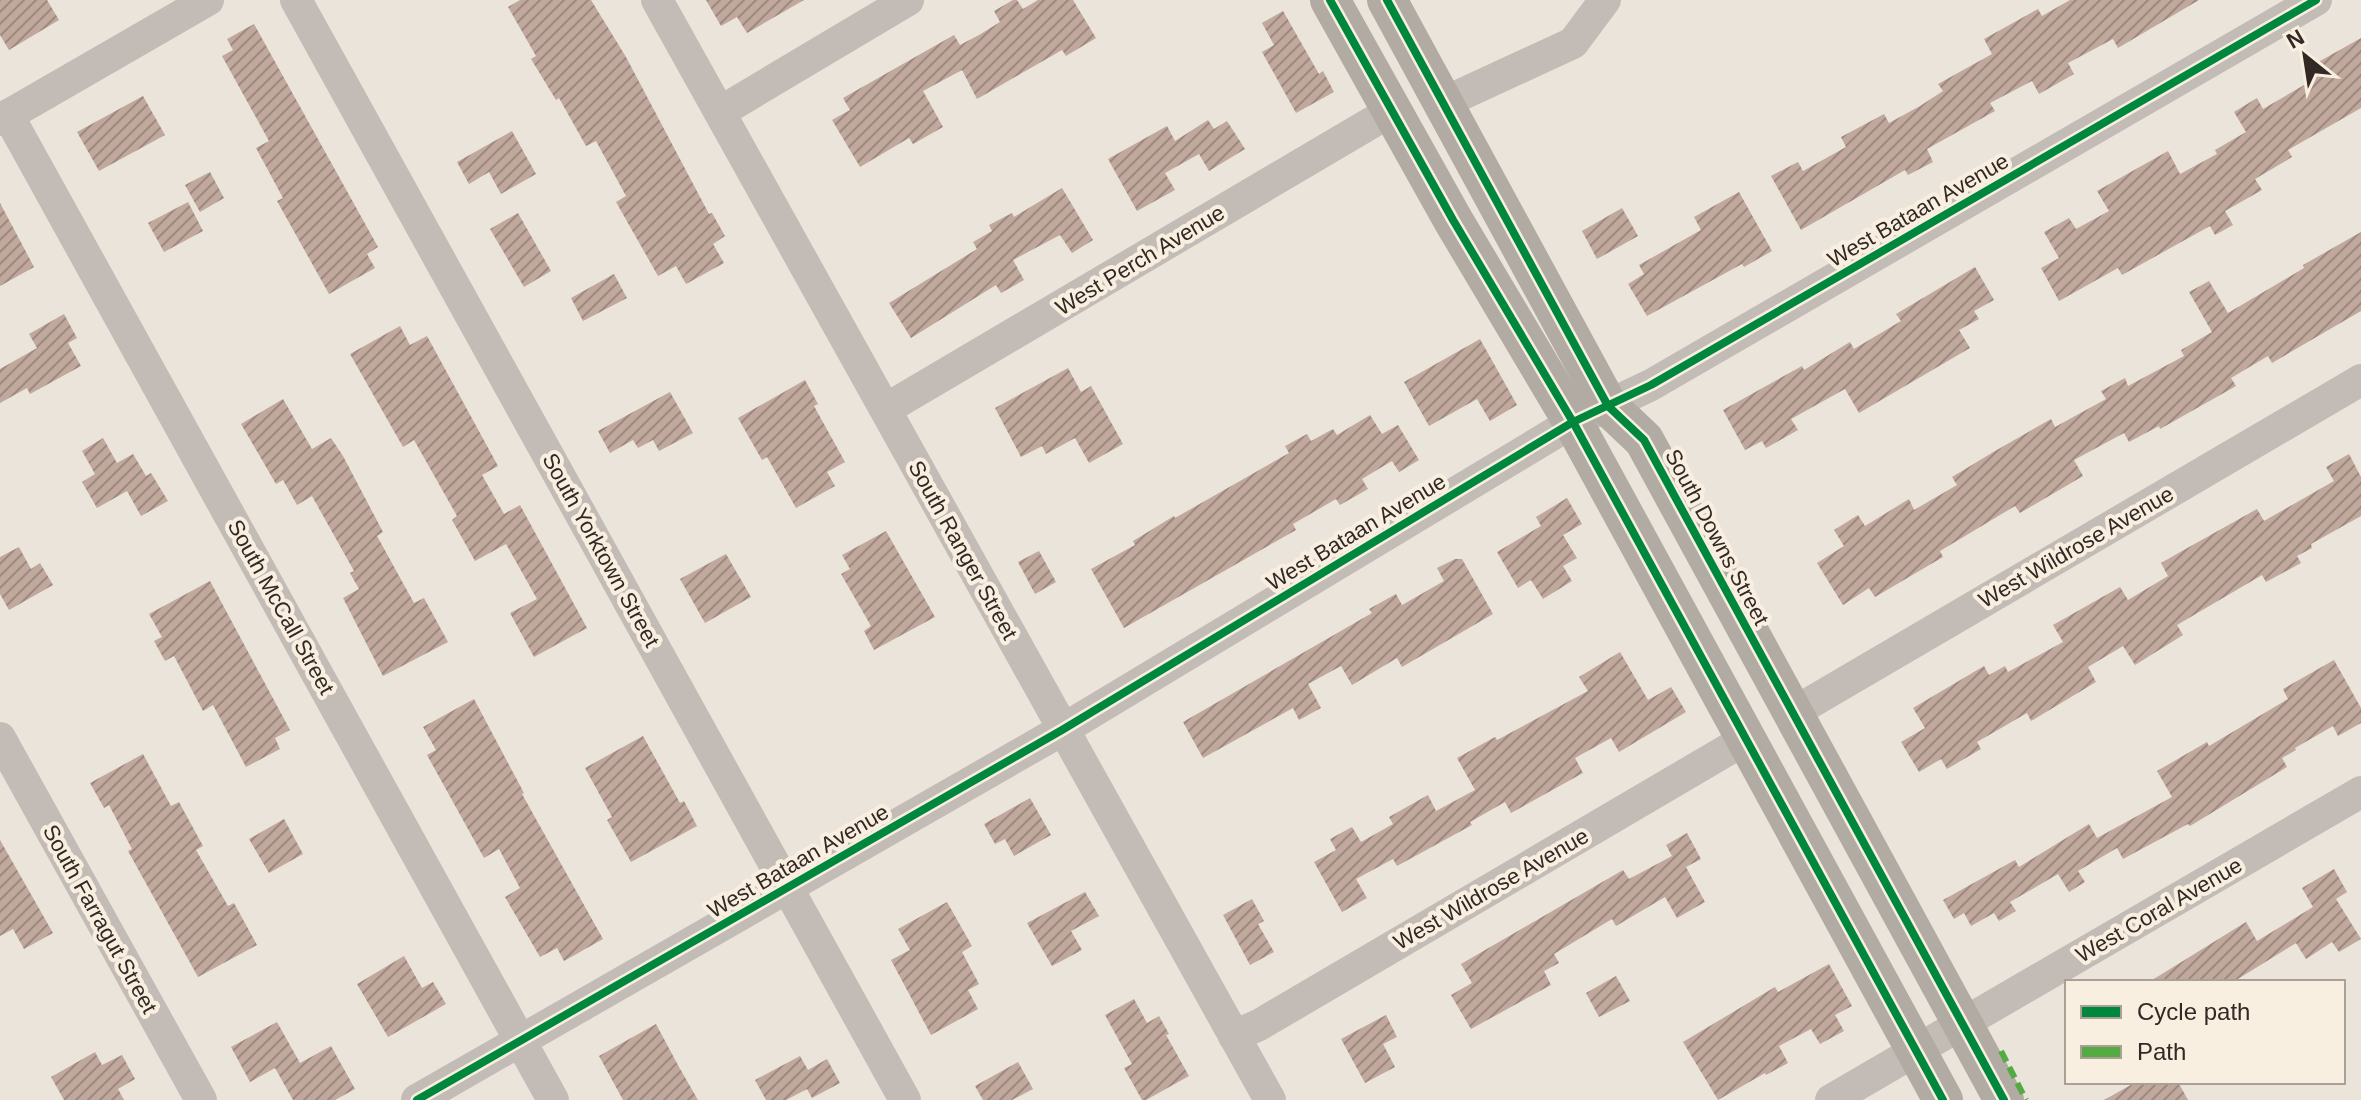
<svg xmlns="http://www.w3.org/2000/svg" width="2361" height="1100" viewBox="0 0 2361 1100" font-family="Helvetica,sans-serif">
	<defs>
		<pattern id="building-hatch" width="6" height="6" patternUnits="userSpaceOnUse" patternTransform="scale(2)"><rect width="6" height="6" fill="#c0a89c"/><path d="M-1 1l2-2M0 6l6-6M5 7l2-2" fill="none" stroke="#9d897f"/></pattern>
	</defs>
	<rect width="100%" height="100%" fill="#ebe4db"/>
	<!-- building -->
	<g fill="url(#building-hatch)">
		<polygon points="0,0 47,0 59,20 9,50 0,35"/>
		<polygon points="520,0 591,0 626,57 709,214 712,213 725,236 713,244 724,263 686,284 676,266 658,276 616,202 626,196 596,141 586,146 559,98 556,100 531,59 536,56 508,7"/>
		<polygon points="706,0 804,0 747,33 737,17 721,26"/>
		<polygon points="1013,0 1017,0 1023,9 1038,0 1073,0 1096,38 1066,56 1062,50 977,99 962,70 923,91 943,127 913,144 909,138 860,167 832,120 850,110 843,98 954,35 960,45 979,35 1000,22 994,11"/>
		<polygon points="2070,0 2199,0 2118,48 2113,39 2068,63 2074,74 2039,94 2032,81 1990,103 1995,111 1927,149 1933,162 1908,175 1905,170 1801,230 1771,176 1798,162 1803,171 1846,147 1841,137 1884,114 1889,123 1920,106 1943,91 1938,84 1992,54 1984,39 2038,9 2042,16"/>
		<polygon points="1283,11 1319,74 1323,71 1334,92 1296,113 1262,52 1274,45 1262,23"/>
		<polygon points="254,24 378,247 367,254 375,268 329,294 277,201 283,198 256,148 269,141 222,56 233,50 227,39"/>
		<polygon points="2361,38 2361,108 2288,150 2292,157 2255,179 2262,190 2225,211 2233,225 2215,235 2210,226 2122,275 2118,268 2059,301 2041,268 2059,258 2044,232 2069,218 2076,229 2109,211 2097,191 2168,151 2180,174 2217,154 2215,150 2246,132 2234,112 2257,98 2263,109 2311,81 2304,70"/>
		<polygon points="143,96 165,135 99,171 77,132"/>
		<polygon points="1208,120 1214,129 1227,121 1245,149 1209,171 1199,154 1165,173 1175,190 1137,211 1108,159 1167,126 1175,141"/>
		<polygon points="512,131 536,174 501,194 489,172 469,184 457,162"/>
		<polygon points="210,172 224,198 200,212 185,185"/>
		<polygon points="1062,188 1093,240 1072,253 1060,235 1013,260 1024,280 1001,293 996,285 911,338 889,303 977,249 973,242 992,231 989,225 1012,213 1014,217"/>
		<polygon points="1739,192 1772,251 1744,267 1742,264 1647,316 1628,284 1644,274 1639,265 1701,230 1694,217"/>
		<polygon points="188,202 203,231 164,252 148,223"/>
		<polygon points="0,203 34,267 0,286"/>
		<polygon points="1622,208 1638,236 1597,259 1582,231"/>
		<polygon points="518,213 551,271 524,287 490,229"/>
		<polygon points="2361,232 2361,311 2272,363 2268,356 2231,378 2236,386 2160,429 2159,426 2129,442 2124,433 2074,460 2083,476 2020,513 2015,506 1940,551 1943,557 1875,597 1869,588 1843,605 1817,563 1844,546 1834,530 1858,515 1865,526 1909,499 1914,510 1957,485 1952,477 1995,451 2051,419 2055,427 2106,399 2101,391 2125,378 2128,386 2184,356 2181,350 2212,332 2189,292 2209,281 2228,313 2304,268 2303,265"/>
		<polygon points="1975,267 1994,300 1974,311 1979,319 1959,330 1970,348 1859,413 1845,389 1791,419 1798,430 1766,448 1762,441 1745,450 1723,410 1802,366 1804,370 1850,342 1854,349 1901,321 1896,314"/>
		<polygon points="614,274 627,298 583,321 571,298"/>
		<polygon points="64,314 77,338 68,343 81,366 30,394 27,388 0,403 0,369 37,348 29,334"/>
		<polygon points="400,326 410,345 427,336 498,466 482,475 504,514 520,505 587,628 534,657 510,613 537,599 506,544 475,561 452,520 457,516 414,440 403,447 350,354"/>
		<polygon points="1480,339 1517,405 1490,421 1477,399 1429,426 1404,382"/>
		<polygon points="1068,368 1081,392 1091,386 1123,444 1089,463 1075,438 1046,454 1042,446 1021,457 995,408"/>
		<polygon points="805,380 818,404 814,406 845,462 827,472 835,486 796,508 767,457 762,460 738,418"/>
		<polygon points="670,392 693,433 659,451 653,440 638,448 633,440 610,453 598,431"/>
		<polygon points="283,399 312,449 331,438 343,456 383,532 377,536 414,603 424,598 448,642 383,676 343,598 359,589 350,573 354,571 312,496 297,505 283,480 276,484 241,424"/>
		<polygon points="1370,415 1382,434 1398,425 1419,460 1399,472 1392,461 1362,479 1368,489 1340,505 1336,499 1293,524 1296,530 1124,628 1091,569 1135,545 1133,541 1174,516 1175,518 1289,453 1285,446 1307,434 1311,441 1333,429 1337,435"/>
		<polygon points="103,438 117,463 133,454 146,476 151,473 168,501 141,516 127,491 97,508 82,482 95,474 82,451"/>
		<polygon points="2349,454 2361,477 2361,516 2311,544 2312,548 2297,556 2301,563 2266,582 2262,575 2177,625 2183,635 2135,665 2123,646 2088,667 2096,682 2031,721 2027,713 1977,742 1981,749 1947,769 1941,759 1919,772 1901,742 1925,728 1913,708 1984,666 1989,675 2005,666 2008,672 2063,642 2053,625 2120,587 2128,600 2168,576 2161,563 2182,551 2257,509 2264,521 2334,481 2326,467"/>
		<polygon points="1567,498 1582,524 1563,535 1577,558 1563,566 1572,581 1543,599 1531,580 1518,588 1497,552 1541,526 1536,517"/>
		<polygon points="886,531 935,617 874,650 864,631 871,626 841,574 850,569 842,555"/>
		<polygon points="19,547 31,569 40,563 53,585 9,610 0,594 0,557"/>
		<polygon points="1039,551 1056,582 1035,594 1018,562"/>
		<polygon points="726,554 751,597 705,623 680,579"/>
		<polygon points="1455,559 1462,559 1493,614 1402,667 1397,658 1352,685 1341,666 1308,684 1321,708 1299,720 1293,708 1203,758 1183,722 1372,613 1369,609 1396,594 1402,605 1444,581 1437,568"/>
		<polygon points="210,581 290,730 275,738 280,749 246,767 213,705 203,711 174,656 165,661 154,641 162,637 149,614"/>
		<polygon points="1620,652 1648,700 1671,687 1686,712 1619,752 1611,738 1575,758 1583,773 1511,813 1505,802 1470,822 1472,825 1397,866 1393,859 1356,879 1367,898 1342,912 1314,862 1336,850 1330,839 1352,827 1361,842 1393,824 1389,817 1428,795 1436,811 1475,790 1457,758 1495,737 1497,740 1588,691 1579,677"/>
		<polygon points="2334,660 2361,708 2361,723 2338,736 2333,726 2295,748 2296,750 2282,758 2287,767 2190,826 2188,824 2123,859 2117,848 2078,871 2085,882 2069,892 2058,874 2010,902 2016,911 1999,921 1994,913 1971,926 1964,913 1954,919 1943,900 2015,860 2019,867 2089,824 2097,838 2172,797 2157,771 2207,742 2209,746 2288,699 2283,689"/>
		<polygon points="474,699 524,793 522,794 603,939 564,961 557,948 540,957 505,897 520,888 499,849 484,858 427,755 436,750 423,727"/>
		<polygon points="643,736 680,803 684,801 697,826 631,862 607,820 612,817 585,768"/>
		<polygon points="143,754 171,806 179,802 203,846 196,850 228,906 234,903 257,945 198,977 128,851 132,849 109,805 104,808 90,783"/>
		<polygon points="1030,798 1051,835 1014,856 1005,839 995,844 984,824"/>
		<polygon points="284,819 303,854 269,873 249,839"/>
		<polygon points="1687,833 1701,859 1686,867 1705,902 1677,918 1665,897 1616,926 1612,919 1554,954 1559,963 1544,971 1551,985 1471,1029 1451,995 1472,983 1461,964 1623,870 1629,879 1672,856 1666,845"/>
		<polygon points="0,840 53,933 24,949 13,929 0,936"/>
		<polygon points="2334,869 2347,892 2336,899 2361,939 2339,952 2332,942 2306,959 2296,943 2233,982 2149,982 2246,922 2257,941 2313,907 2302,888"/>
		<polygon points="1085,892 1099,916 1071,931 1082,950 1052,966 1027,923"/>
		<polygon points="1252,899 1264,921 1258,924 1274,952 1250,965 1223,915"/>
		<polygon points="947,902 972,946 962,952 979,984 968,990 978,1009 931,1035 891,960 910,950 898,929"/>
		<polygon points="404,956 422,988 433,982 446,1004 388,1037 357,984"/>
		<polygon points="1829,964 1852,1006 1835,1015 1844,1031 1820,1044 1811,1029 1779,1046 1788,1063 1766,1075 1765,1073 1718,1100 1683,1042 1775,987 1778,992"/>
		<polygon points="1616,976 1630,1001 1599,1017 1586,993"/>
		<polygon points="1134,999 1147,1023 1159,1016 1169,1034 1166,1035 1189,1076 1146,1100 1142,1100 1124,1068 1132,1064 1105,1015"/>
		<polygon points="1386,1015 1397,1037 1383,1044 1395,1067 1365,1083 1341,1039"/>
		<polygon points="277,1022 300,1063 331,1046 355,1089 335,1100 293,1100 275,1068 250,1082 231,1047"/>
		<polygon points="656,1024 679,1067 698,1100 623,1100 599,1056"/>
		<polygon points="95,1052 102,1065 122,1055 135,1079 118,1089 124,1100 64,1100 51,1077"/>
		<polygon points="800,1056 808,1070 827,1059 840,1083 812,1098 807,1089 786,1100 766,1100 755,1080"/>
		<polygon points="1018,1062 1033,1089 1012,1100 983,1100 975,1086"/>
		<polygon points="2136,1082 2178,1082 2188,1100 2104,1100"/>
	</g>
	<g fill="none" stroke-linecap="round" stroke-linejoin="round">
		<!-- minor -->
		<g stroke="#c3bcb6" stroke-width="32">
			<polyline points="296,0 905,1100"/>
			<polyline points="657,0 1270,1100"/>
			<polyline points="1443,103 1573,43 1605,0"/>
			<polyline points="720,112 908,0"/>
			<polyline points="8,115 553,1100"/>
			<polyline points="0,120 208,0"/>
			<polyline points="886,409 1393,110"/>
			<polyline points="1791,714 2361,380"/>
			<polyline points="0,738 201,1100"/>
			<polyline points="1234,1036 1259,1025 1746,739"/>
			<polyline points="417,1100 1062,730 1573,422 1651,385 2316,0"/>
			<polyline points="1831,1100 2361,792"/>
		</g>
		<!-- major -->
		<g stroke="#b2aba4" stroke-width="40">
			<polyline points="1330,0 1453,220 1573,422 1943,1100"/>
			<polyline points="1387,0 1608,406 1644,440 2004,1100"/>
		</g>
		<!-- quiet -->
		<polyline stroke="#54ab44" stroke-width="6" stroke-dasharray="12 6" stroke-linecap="butt" points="2001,1051 2026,1100"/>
		<!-- cycleway casing -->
		<g stroke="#f9efe1" stroke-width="13">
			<g id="cycleway">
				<polyline points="1330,0 1453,220 1573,422 1943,1100"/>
				<polyline points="1387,0 1608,406 1644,440 2004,1100"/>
				<polyline points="417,1100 1062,730 1573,422 1651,385 2316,0"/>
			</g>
		</g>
		<!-- cycleway -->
		<use href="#cycleway" stroke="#00873e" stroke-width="8"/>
	</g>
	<g text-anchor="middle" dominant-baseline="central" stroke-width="8" stroke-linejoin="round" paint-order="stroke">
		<!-- street labels -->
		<g font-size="22" fill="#332924" stroke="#f9efe1">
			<text transform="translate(1918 210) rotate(-30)">West Bataan Avenue</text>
			<text transform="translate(1140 260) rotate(-31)">West Perch Avenue</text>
			<text transform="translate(1356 532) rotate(-31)">West Bataan Avenue</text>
			<text transform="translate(1717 537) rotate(62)">South Downs Street</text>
			<text transform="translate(2076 547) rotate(-30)">West Wildrose Avenue</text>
			<text transform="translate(601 550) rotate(61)">South Yorktown Street</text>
			<text transform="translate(963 550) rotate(61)">South Ranger Street</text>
			<text transform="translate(281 607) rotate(61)">South McCall Street</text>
			<text transform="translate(798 861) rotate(-30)">West Bataan Avenue</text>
			<text transform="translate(1491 889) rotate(-30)">West Wildrose Avenue</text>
			<text transform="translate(2159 910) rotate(-30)">West Coral Avenue</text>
			<text transform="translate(100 919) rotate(61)">South Farragut Street</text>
		</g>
	</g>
	<!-- legend -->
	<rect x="2065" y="980" width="280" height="104" fill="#f9efe1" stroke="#aaa095" stroke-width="2"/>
	<rect x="2081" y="1006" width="40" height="12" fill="#00873e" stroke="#aaa095" stroke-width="2"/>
	<text x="2137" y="1020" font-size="24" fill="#332924">Cycle path</text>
	<rect x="2081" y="1046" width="40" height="12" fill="#54ab44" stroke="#aaa095" stroke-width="2"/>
	<text x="2137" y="1060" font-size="24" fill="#332924">Path</text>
	<!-- north arrow -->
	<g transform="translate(2305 56) rotate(330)" stroke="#f9efe1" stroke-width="6" paint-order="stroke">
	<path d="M0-6L14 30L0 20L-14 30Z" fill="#332924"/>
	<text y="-12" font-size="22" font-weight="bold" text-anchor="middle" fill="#332924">N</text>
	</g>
</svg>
